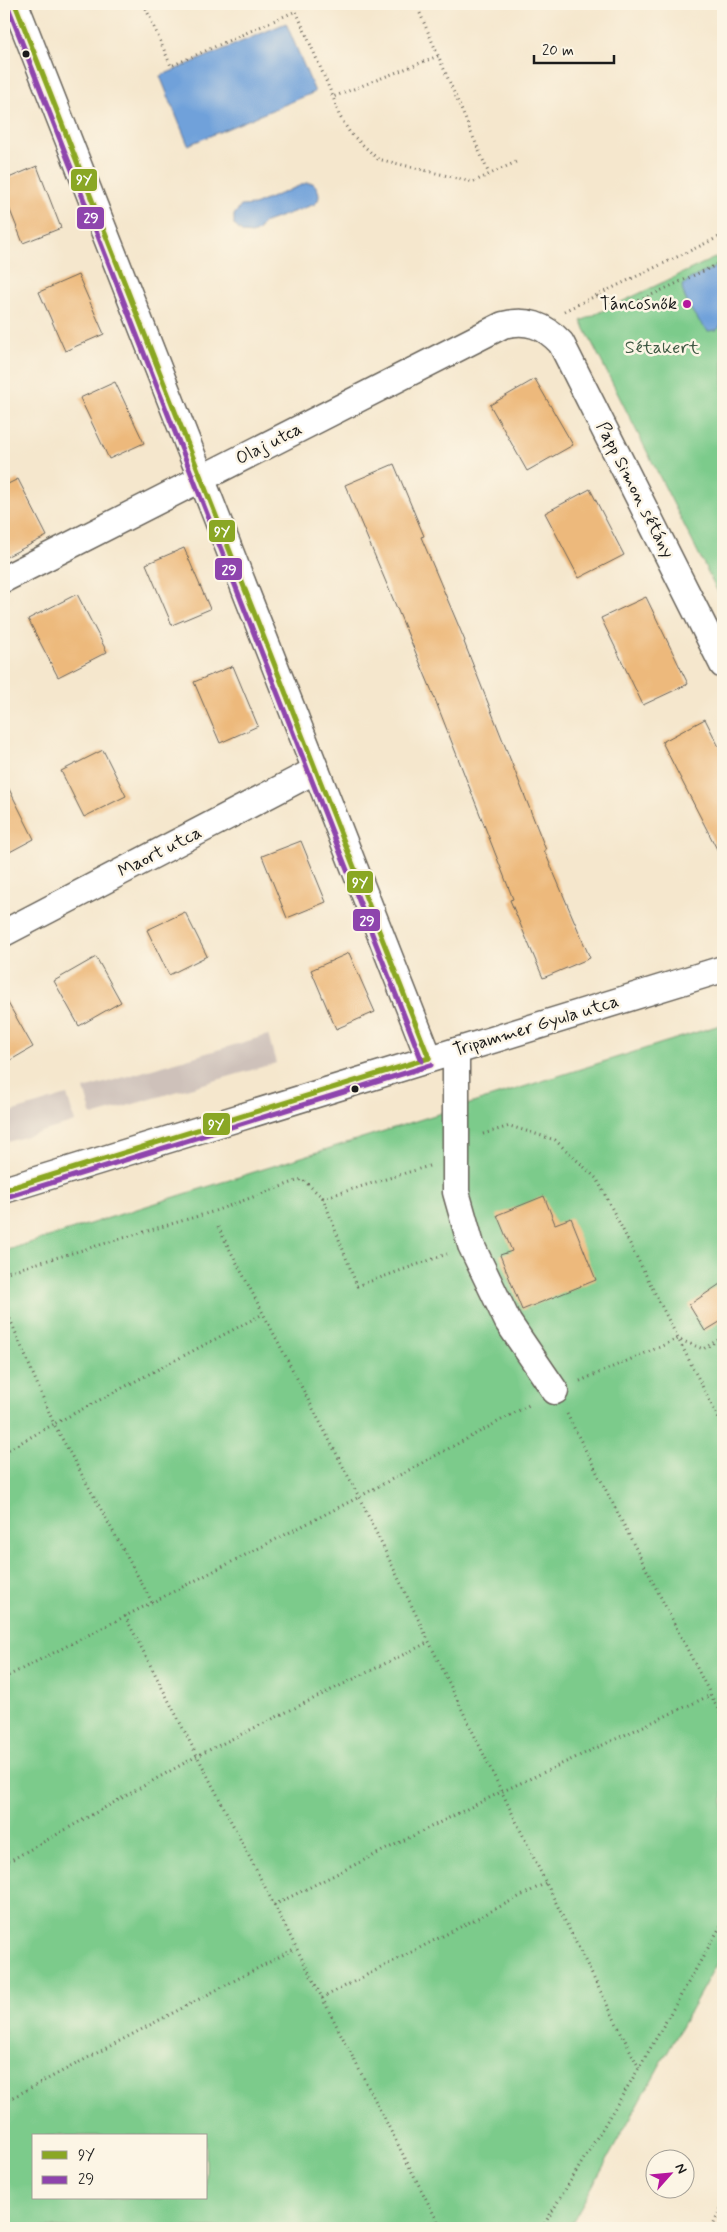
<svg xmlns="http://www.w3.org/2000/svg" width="727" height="2232" viewBox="0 0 727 2232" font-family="Mynerve,sans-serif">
	<rect width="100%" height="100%" fill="#fcf5e5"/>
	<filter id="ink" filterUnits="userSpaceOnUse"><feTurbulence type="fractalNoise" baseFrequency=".02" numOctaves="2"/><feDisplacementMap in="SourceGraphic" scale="10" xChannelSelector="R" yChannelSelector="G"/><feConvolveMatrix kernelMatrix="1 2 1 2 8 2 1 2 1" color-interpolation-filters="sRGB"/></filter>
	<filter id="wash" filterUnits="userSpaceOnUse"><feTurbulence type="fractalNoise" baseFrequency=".0096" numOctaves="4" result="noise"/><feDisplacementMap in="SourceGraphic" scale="20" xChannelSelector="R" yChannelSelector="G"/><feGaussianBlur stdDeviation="1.12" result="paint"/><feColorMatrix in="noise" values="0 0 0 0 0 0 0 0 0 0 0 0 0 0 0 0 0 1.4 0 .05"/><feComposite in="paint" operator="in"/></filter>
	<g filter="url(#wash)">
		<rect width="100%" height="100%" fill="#f5e7cd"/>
		<!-- industrial -->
		<g fill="#cec1ba">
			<polygon points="268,1035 276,1063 92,1116 84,1089"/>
			<polygon points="67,1095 75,1122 4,1143 4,1114"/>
		</g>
		<!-- green -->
		<g fill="#7ccb8b" stroke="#4c7454" fill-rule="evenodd">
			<polygon points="723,254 723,602 581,321"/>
			<path d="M723 1024V1952L569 2228H4V1251ZM34 2136H206V2198H34Z"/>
		</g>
		<!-- water -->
		<g fill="#6fa1da" stroke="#465e7b">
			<polygon points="286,23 315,92 188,145 160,76"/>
			<path d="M306 183H313C319 189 322 198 315 204L263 223 258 231 252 234 243 233 234 225V215L241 206 254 205Z"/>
			<path d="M723 264V323L717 330 708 331C696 319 684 302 682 286L690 279Z"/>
		</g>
		<g id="blocks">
			<!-- building -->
			<g fill="#edb97c">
				<polygon points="37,166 61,228 23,243 4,195 4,180"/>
				<polygon points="78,275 104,334 65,351 39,292"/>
				<polygon points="535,379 573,445 527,471 490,405"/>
				<polygon points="115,382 144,443 109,459 80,398"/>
				<polygon points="394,464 424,536 421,537 465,641 464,642 546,850 544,850 590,958 543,978 510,900 513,899 431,689 345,485"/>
				<polygon points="18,479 47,536 4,558 4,486"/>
				<polygon points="590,489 624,555 579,578 545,513"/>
				<polygon points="184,548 210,609 172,625 146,564"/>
				<polygon points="77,594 107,652 58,677 28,619"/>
				<polygon points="646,597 688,684 643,705 601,618"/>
				<polygon points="233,666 258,726 220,743 194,682"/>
				<polygon points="705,719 723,755 723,861 662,742"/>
				<polygon points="103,750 126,796 84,817 61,771"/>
				<polygon points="4,779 34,839 4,855"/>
				<polygon points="301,841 326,902 287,918 262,856"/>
				<polygon points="185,912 207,956 169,975 147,930"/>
				<polygon points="349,953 375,1012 336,1029 311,970"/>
				<polygon points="96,957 121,1002 79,1026 54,981"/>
				<polygon points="4,996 33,1047 4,1064"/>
				<polygon points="544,1196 555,1224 571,1218 596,1280 522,1310 500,1255 512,1251 497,1215"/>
				<polygon points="723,1282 723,1320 705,1331 689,1305"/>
			</g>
		</g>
	</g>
	<g filter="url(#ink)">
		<use href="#blocks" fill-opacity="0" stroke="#68635a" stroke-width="1"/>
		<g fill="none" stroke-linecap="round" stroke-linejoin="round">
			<!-- minor casing -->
			<g stroke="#68635a" stroke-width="29">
				<g id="minor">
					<polyline points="15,4 429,1058"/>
					<path d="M4 579 503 325C527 319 544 325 561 343L723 665"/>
					<polyline points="4,933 316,770"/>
					<polyline points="456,1051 456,1192 471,1245 508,1322 555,1391"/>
					<polyline points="4,1190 723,969"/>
				</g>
			</g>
			<!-- path -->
			<g stroke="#68635a" stroke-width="3" stroke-dasharray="1 4" stroke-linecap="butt">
				<polyline points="144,4 171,66 296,11 333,97"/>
				<polyline points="416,4 489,174"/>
				<polyline points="438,56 333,97 339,115 350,133 378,159 473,182 518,161"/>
				<polyline points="597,296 625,307 723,262"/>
				<polyline points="564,311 723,235"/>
				<polyline points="483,1134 510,1126 555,1140 597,1179 723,1427"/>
				<polyline points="429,1166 323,1198 357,1286 447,1254"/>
				<polyline points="218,1227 359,1497 546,1883 639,2068"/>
				<polyline points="4,1273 212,1212 302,1179 323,1198"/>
				<polyline points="4,1305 54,1424 4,1452"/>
				<polyline points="580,1381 678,1339 703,1349 723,1337"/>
				<polyline points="567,1414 723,1719"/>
				<polyline points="152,1602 54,1424 263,1314"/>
				<polyline points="125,1616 441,2228"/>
				<polyline points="4,1678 359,1497 531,1404"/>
				<polyline points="4,1864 197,1756 429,1642"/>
				<polyline points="274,1905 501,1792 711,1695"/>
				<polyline points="322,1998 546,1883"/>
				<polyline points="4,2102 296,1948"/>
				<polyline points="542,2228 639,2068 723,1922"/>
				<polyline points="712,2228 723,2203"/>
			</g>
			<!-- minor -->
			<use href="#minor" stroke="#fff" stroke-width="26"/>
			<!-- bus-1 casing -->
			<g stroke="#fcf5e5" stroke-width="9">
				<g id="bus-1">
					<polyline points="15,4 429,1058"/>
					<polyline points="4,1190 429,1058"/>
				</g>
			</g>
			<!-- bus-2 casing -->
			<g stroke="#fcf5e5" stroke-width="9">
				<g id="bus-2">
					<polyline points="8,7 422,1061"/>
					<polyline points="6,1197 431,1065"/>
				</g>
			</g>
			<!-- bus-1 -->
			<use href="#bus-1" stroke="#8aa724" stroke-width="5"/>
			<!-- bus-2 -->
			<use href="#bus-2" stroke="#8e44ad" stroke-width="5"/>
		</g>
	</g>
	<!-- markers -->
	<g fill="#1c1c1c" stroke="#fcf5e5" stroke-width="2">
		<circle cx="26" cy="54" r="4.5"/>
		<circle cx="355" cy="1089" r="4.5"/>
	</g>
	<circle fill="#b5179e" stroke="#fcf5e5" stroke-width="2" cx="687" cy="304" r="5"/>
	<g text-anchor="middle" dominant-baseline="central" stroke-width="5" stroke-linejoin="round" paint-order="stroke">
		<!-- poi labels -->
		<g font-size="18" fill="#1c1c1c" stroke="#fcf5e5" text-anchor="end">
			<text x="677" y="304">Táncosnők</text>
		</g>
		<!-- park labels -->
		<g font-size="18" fill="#3e5943" stroke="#fcf5e5">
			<text x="662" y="348">Sétakert</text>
		</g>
		<!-- street labels -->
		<g font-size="18" fill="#1c1c1c" stroke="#fcf5e5">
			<text transform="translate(269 444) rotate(-27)">Olaj utca</text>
			<text transform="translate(635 490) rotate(63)">Papp Simon sétány</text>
			<text transform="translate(160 852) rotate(-27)">Maort utca</text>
			<text transform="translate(536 1026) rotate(-17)">Tripammer Gyula utca</text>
		</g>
	</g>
	<g stroke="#fcf5e5" stroke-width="2">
		<rect x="70" y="168" width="28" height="24" rx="5" fill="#8aa724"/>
		<rect x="76" y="206" width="29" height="24" rx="5" fill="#8e44ad"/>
		<rect x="208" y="519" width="28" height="24" rx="5" fill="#8aa724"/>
		<rect x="214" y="557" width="29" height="24" rx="5" fill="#8e44ad"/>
		<rect x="346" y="870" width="28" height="24" rx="5" fill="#8aa724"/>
		<rect x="352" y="908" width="29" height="24" rx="5" fill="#8e44ad"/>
		<rect x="202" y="1112" width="29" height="24" rx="5" fill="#8aa724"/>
	</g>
	<g font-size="14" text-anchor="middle" font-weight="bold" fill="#fff">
		<text x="84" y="184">9Y</text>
		<text x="91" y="222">29</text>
		<text x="222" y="536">9Y</text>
		<text x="229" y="574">29</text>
		<text x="360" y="887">9Y</text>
		<text x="367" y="925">29</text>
		<text x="216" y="1129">9Y</text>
	</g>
	<!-- margin -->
	<rect width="727" height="2232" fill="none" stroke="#fcf5e5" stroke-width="20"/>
	<!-- legend -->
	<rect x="32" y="2134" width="175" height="65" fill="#fcf5e5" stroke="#a29e95"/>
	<rect x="42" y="2151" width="25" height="8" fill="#8aa724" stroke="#a29e95"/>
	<text x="78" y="2160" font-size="15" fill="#1c1c1c">9Y</text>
	<rect x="42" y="2176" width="25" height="8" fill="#8e44ad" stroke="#a29e95"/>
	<text x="78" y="2184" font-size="15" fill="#1c1c1c">29</text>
	<!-- north arrow -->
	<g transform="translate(670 2174) rotate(63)"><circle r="24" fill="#fcf5e5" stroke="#a29e95"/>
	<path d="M0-4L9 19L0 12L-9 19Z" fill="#b5179e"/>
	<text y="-8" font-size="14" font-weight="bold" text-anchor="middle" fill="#1c1c1c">N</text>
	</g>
	<!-- scale -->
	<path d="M534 55v8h80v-8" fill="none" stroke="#1c1c1c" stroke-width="2.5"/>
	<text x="542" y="55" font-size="15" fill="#1c1c1c" stroke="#fcf5e5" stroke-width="4" paint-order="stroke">20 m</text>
</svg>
